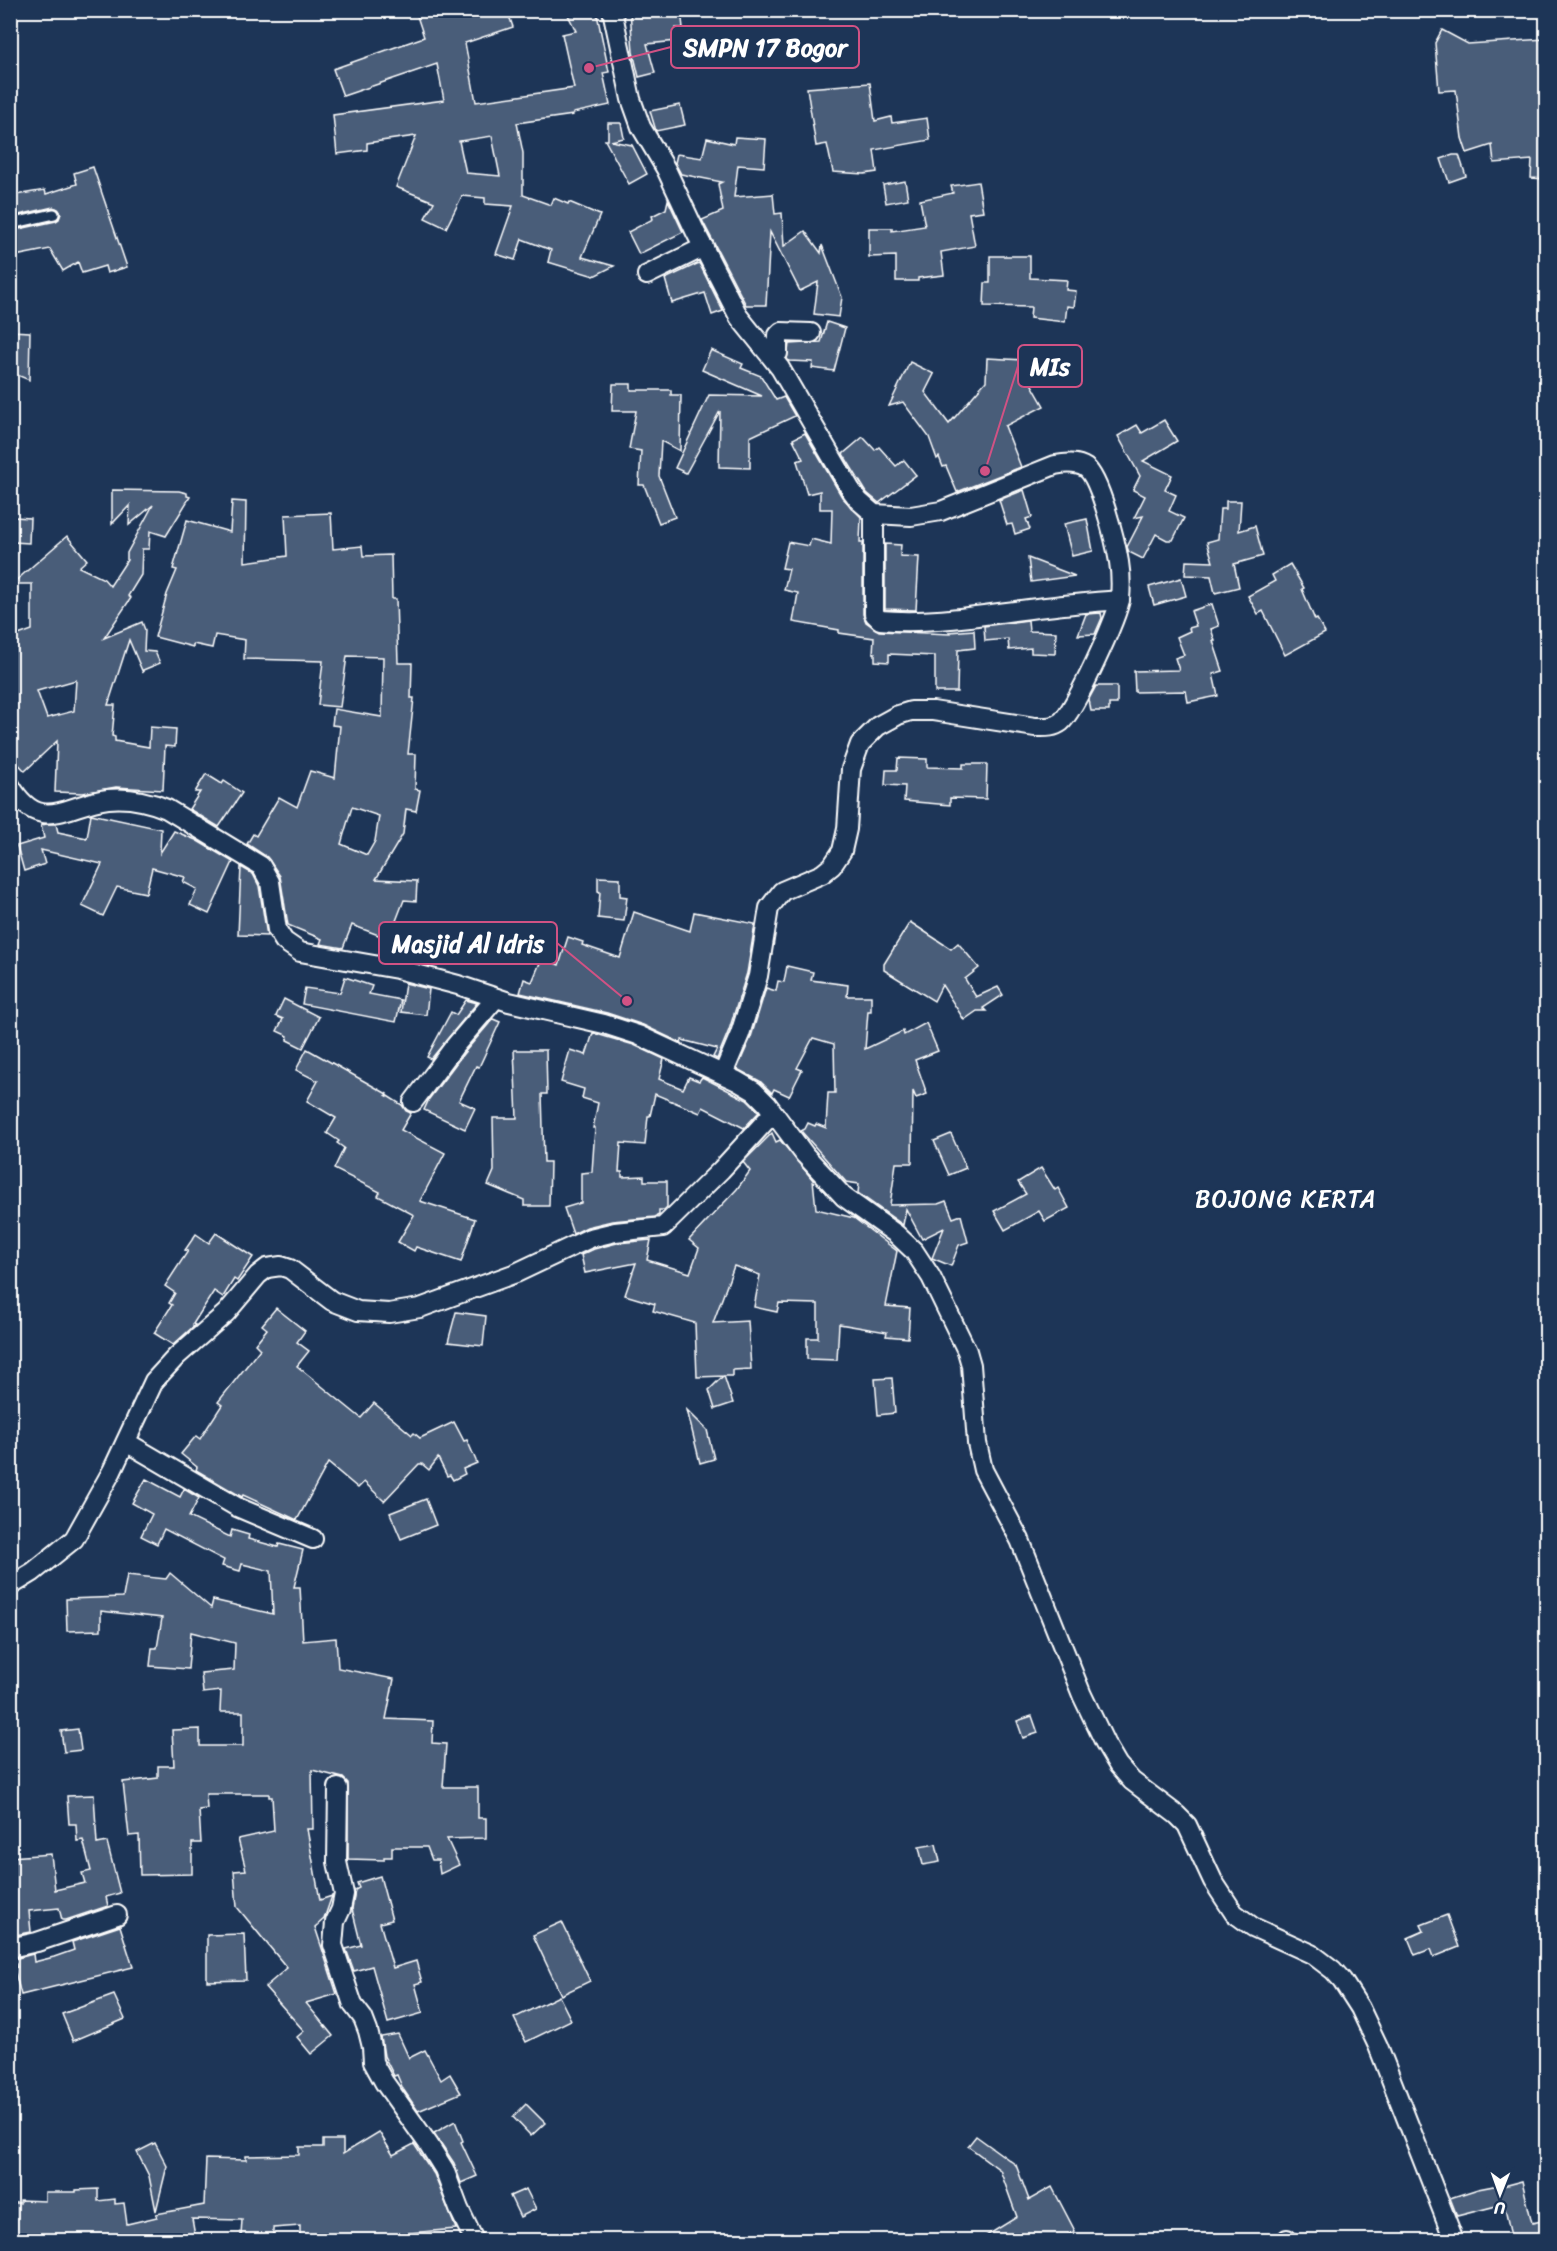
<svg xmlns="http://www.w3.org/2000/svg" width="1557" height="2251" viewBox="0 0 1557 2251" font-family="Sriracha,sans-serif">
	<rect width="100%" height="100%" fill="#1d3557"/>
	<filter id="ink" filterUnits="userSpaceOnUse"><feTurbulence type="fractalNoise" baseFrequency=".0167" numOctaves="2"/><feDisplacementMap in="SourceGraphic" scale="12" xChannelSelector="R" yChannelSelector="G"/><feConvolveMatrix kernelMatrix="1 2 1 2 8 2 1 2 1" color-interpolation-filters="sRGB"/></filter>
	<g filter="url(#ink)">
		<!-- building -->
		<g fill="#4a5d79" stroke="#fff" stroke-width="1.5" fill-rule="evenodd">
			<path d="M415 10H507L513 27 465 43 476 102 574 88 562 34 576 31 568 15 597 14 609 72 603 73 610 105 573 113V115L517 123 523 153V195L551 205 554 198 568 204 569 202 600 215 582 257 614 266 594 276 548 262 551 250 522 239 515 260 496 254 513 206 485 204V198L462 196 446 228 425 218 434 202 396 187 416 136 367 143V150L337 154 333 115 444 100 437 64 343 96 333 69 424 37ZM492 136 500 176 466 173 459 141Z"/>
			<polygon points="630,10 681,10 683,28 676,28 677,41 647,44 655,73 639,77 633,52"/>
			<polygon points="1442,30 1468,44 1546,39 1546,94 1542,95 1546,122 1546,179 1531,178 1532,160 1494,163 1492,145 1467,153 1462,138 1456,90 1439,91 1435,43"/>
			<polygon points="870,83 875,121 891,117 892,123 927,118 930,140 874,150 877,172 864,174 833,172 827,144 816,146 807,88"/>
			<polygon points="680,105 685,125 656,131 650,111"/>
			<polygon points="608,123 621,123 624,138 611,141 632,145 647,174 629,184 605,140 608,140"/>
			<polygon points="735,137 766,139 764,167 738,165 734,197 773,194 775,214 782,213 784,246 805,231 821,253 822,245 842,297 839,317 814,314 818,282 800,291 770,232 766,305 746,305 702,220 723,211 718,184 722,182 681,174 675,163 677,154 702,158 707,138 734,144"/>
			<polygon points="1453,155 1459,155 1466,176 1449,182 1441,159"/>
			<polygon points="93,167 127,267 107,273 105,266 82,273 78,262 63,271 50,249 10,257 10,231 56,221 59,219 61,213 58,209 53,207 10,217 10,196 45,190 46,194 77,184 74,173"/>
			<polygon points="905,181 908,199 886,203 883,185"/>
			<polygon points="978,182 983,211 969,213 975,246 941,252 944,275 918,278 918,281 896,281 896,256 869,257 869,228 892,228 892,231 925,226 920,200 953,193 951,186"/>
			<polygon points="668,200 683,232 639,254 628,232 653,219 652,216 666,209"/>
			<polygon points="990,256 1030,256 1030,278 1067,280 1066,290 1076,291 1074,307 1067,306 1065,322 1030,318 1031,307 984,306 985,283 990,283"/>
			<polygon points="699,263 723,311 712,315 705,293 672,303 665,279"/>
			<polygon points="827,322 845,328 834,371 812,368 813,362 789,361 787,359 789,344 821,342"/>
			<polygon points="10,331 30,332 29,380 10,372"/>
			<polygon points="711,350 743,364 741,368 761,376 776,400 784,397 795,416 750,437 750,468 719,467 720,411 686,473 675,468 709,395 762,396 702,370"/>
			<polygon points="987,358 1024,360 1023,369 1044,406 1005,426 1021,467 957,492 946,466 943,467 939,457 937,459 929,437 903,402 889,406 910,362 934,374 925,392 949,424 986,381"/>
			<polygon points="613,384 631,384 631,390 671,390 671,395 681,395 680,451 661,441 659,476 675,517 659,523 644,485 639,485 641,451 629,449 636,411 612,411"/>
			<polygon points="1164,420 1177,441 1143,461 1172,475 1165,490 1176,495 1169,511 1184,518 1173,540 1167,540 1156,534 1143,559 1129,552 1127,547 1143,516 1134,518 1145,496 1133,490 1140,476 1118,436 1137,425 1142,433"/>
			<polygon points="805,433 842,497 861,517 860,542 863,542 863,614 866,622 879,631 950,634 949,632 974,630 975,648 958,650 957,692 935,692 935,656 889,654 889,662 875,661 875,653 873,653 874,638 839,633 839,630 793,622 798,593 784,590 789,569 782,568 788,542 809,546 811,539 831,544 832,509 820,509 820,491 807,494 797,461 803,459 793,439"/>
			<polygon points="863,437 875,450 879,447 896,466 904,460 916,475 879,503 867,493 843,454"/>
			<path d="M112 490 179 491 187 493V496L190 497 166 536 150 531 149 549H142L141 575 128 596 131 598 104 638 142 622 145 630 144 651 155 652 160 663 143 670V673L129 640 108 705H115L112 736 115 737V741L149 747 150 727 176 729 175 747 165 746 163 790 116 787 83 793 55 792 57 741 25 771 10 755V638L32 630V584H12L67 536 87 560 79 567 104 579 110 586 127 560V553L153 505 129 525 130 505 112 524ZM76 680 74 711 47 718 37 691Z"/>
			<polygon points="1024,490 1032,517 1026,519 1030,529 1015,534 1012,524 1007,525 999,500"/>
			<path d="M232 501 246 502 245 562 287 556 285 515 331 513 333 549 362 546 363 556 391 555 392 599H396L398 663H412L411 698H414L408 754H416L415 789 420 790 416 811 406 809 403 834 376 879 417 881 416 901 404 900 389 939 352 925 343 948 320 944 322 939 288 925 280 876 267 857 247 844 253 834 256 836 279 797 297 807 310 771 335 778 340 726 332 725 334 709 382 717 383 657 347 656 340 707 318 705 323 661 244 659 245 640 215 635 212 648 193 644V647L155 637 167 594 177 570 173 569 187 520 230 532ZM352 807 379 816 375 841 367 855 341 844Z"/>
			<polygon points="1226,501 1241,501 1239,531 1255,526 1263,556 1234,564 1239,587 1215,593 1211,576 1185,575 1186,561 1213,562 1207,542 1218,539 1220,509 1226,509"/>
			<polygon points="14,517 30,518 29,543 13,542"/>
			<polygon points="1087,519 1093,551 1072,556 1064,524"/>
			<polygon points="885,544 901,545 900,556 919,557 916,610 885,609"/>
			<polygon points="1028,558 1075,576 1031,582"/>
			<polygon points="1290,564 1304,588 1302,589 1315,620 1317,619 1325,633 1285,655 1263,611 1258,614 1248,596 1275,581 1272,575"/>
			<polygon points="1181,578 1186,596 1154,605 1149,587"/>
			<polygon points="1212,604 1219,626 1211,629 1215,641 1213,641 1223,671 1213,674 1218,696 1188,702 1186,691 1135,692 1134,671 1179,670 1175,658 1184,655 1177,637 1190,631 1189,628 1196,626 1191,611"/>
			<polygon points="1101,613 1102,618 1095,634 1078,635 1086,614"/>
			<polygon points="1028,620 1029,631 1056,632 1055,654 1031,653 1031,648 1009,650 1008,639 985,641 984,626"/>
			<polygon points="1096,686 1117,686 1117,704 1109,704 1109,711 1091,711 1089,699"/>
			<polygon points="898,758 927,759 927,767 963,768 963,764 987,764 986,799 950,798 950,805 904,801 905,786 885,785 886,770 897,770"/>
			<polygon points="206,774 222,784 224,781 242,793 219,827 189,809 200,792 195,792"/>
			<polygon points="91,814 161,829 160,853 174,831 196,840 233,862 209,914 190,905 197,889 183,882 185,877 152,868 146,893 117,887 103,916 82,906 102,864 41,850 45,864 24,871 17,846 44,838 41,825 47,824 56,824 58,832 87,838"/>
			<polygon points="241,867 253,874 259,886 267,936 238,935"/>
			<polygon points="598,877 620,878 620,896 627,897 624,921 598,918 600,892 598,891"/>
			<polygon points="634,912 690,931 694,912 755,924 747,973 729,1030 717,1059 713,1057 717,1049 682,1040 681,1043 643,1025 607,1013 520,993 524,979 532,982 542,958 559,965 568,937 583,942 582,945 620,958"/>
			<polygon points="910,922 951,949 958,943 979,968 965,979 976,997 998,987 1003,995 983,1008 986,1011 977,1011 964,1020 942,985 934,1001 884,970 884,964"/>
			<polygon points="787,966 813,972 811,980 848,985 847,996 871,996 871,1011 868,1011 865,1049 903,1031 904,1035 926,1023 938,1051 915,1060 927,1094 916,1098 913,1091 912,1163 896,1163 890,1205 938,1204 946,1201 953,1218 961,1215 968,1242 959,1245 951,1266 932,1258 944,1228 922,1239 906,1209 903,1225 858,1193 859,1184 846,1182 801,1131 805,1129 808,1123 815,1126 816,1124 826,1128 828,1093 835,1093 834,1044 813,1038 797,1068 802,1070 789,1096 774,1089 772,1093 760,1081 737,1069 751,1037 766,988 776,991 778,981 784,982"/>
			<polygon points="345,977 372,986 369,994 401,1000 396,1022 302,1004 305,988 340,993"/>
			<polygon points="405,983 429,989 426,1015 401,1012"/>
			<polygon points="284,999 319,1017 303,1048 287,1040 288,1036 277,1031 283,1019 276,1016"/>
			<polygon points="466,1000 477,1003 431,1059 427,1057 451,1012 456,1015"/>
			<polygon points="493,1019 500,1022 479,1067 476,1066 459,1101 475,1108 465,1129 424,1110 429,1099 463,1054"/>
			<polygon points="593,1033 634,1045 664,1059 659,1079 683,1089 689,1077 699,1081 702,1077 747,1100 759,1112 744,1128 703,1107 700,1113 655,1094 650,1116 648,1116 645,1145 621,1143 619,1172 622,1172 622,1177 644,1176 644,1181 667,1181 667,1207 664,1210 659,1210 659,1215 655,1217 612,1221 587,1227 573,1234 564,1208 581,1203 581,1173 592,1172 595,1128 593,1128 598,1103 582,1098 584,1089 561,1082 570,1050 586,1055"/>
			<polygon points="307,1049 387,1094 386,1095 402,1105 406,1111 411,1113 401,1130 445,1153 420,1201 475,1219 461,1262 416,1247 414,1251 398,1242 414,1215 378,1196 380,1192 334,1169 344,1148 337,1143 339,1141 327,1133 336,1118 307,1101 318,1081 296,1070"/>
			<polygon points="514,1050 546,1050 547,1094 542,1094 544,1162 550,1162 549,1206 524,1206 524,1200 488,1185 494,1171 493,1118 517,1118"/>
			<polygon points="772,1133 776,1142 780,1140 813,1180 816,1209 854,1218 897,1251 886,1306 910,1308 908,1338 886,1336 887,1332 839,1324 837,1360 807,1359 807,1338 818,1338 818,1304 779,1303 777,1312 754,1307 760,1275 734,1266 713,1323 748,1321 751,1369 733,1370 733,1376 724,1376 733,1403 715,1409 709,1390 723,1376 697,1377 695,1323 653,1311 655,1304 625,1295 636,1263 585,1273 581,1255 594,1249 617,1243 651,1240 647,1260 690,1273 699,1248 689,1240 737,1189 750,1171 743,1162"/>
			<polygon points="951,1134 966,1168 949,1175 934,1141"/>
			<polygon points="1041,1168 1055,1190 1058,1188 1069,1208 1045,1221 1039,1211 1005,1230 994,1211 1026,1194 1018,1182"/>
			<polygon points="216,1233 253,1257 237,1281 234,1279 223,1297 214,1291 193,1324 195,1325 173,1345 154,1333 172,1305 169,1303 175,1293 165,1286 188,1251 185,1250 196,1234 209,1243"/>
			<polygon points="276,1308 305,1331 297,1342 309,1351 297,1366 361,1418 374,1403 412,1435 414,1433 420,1438 454,1422 464,1441 467,1440 477,1463 463,1469 465,1474 453,1480 450,1475 447,1476 438,1458 429,1470 422,1464 419,1464 384,1501 364,1482 358,1488 328,1463 297,1520 243,1495 242,1497 196,1470 197,1467 181,1454 196,1436 200,1439 222,1405 218,1402 260,1349 255,1344 267,1329 262,1325"/>
			<polygon points="456,1312 486,1316 483,1346 448,1342"/>
			<polygon points="892,1378 895,1413 878,1415 875,1379"/>
			<polygon points="687,1410 707,1430 714,1459 700,1463"/>
			<polygon points="146,1479 180,1497 184,1489 199,1498 189,1517 230,1537 232,1530 249,1535 248,1539 278,1547 279,1544 303,1550 294,1587 300,1587 303,1641 336,1638 338,1668 394,1679 386,1719 433,1721 432,1743 446,1744 443,1787 478,1787 478,1818 486,1818 486,1838 447,1839 459,1865 440,1874 438,1860 432,1860 427,1847 392,1847 392,1857 384,1857 384,1860 348,1859 348,1783 343,1778 312,1770 313,1829 307,1829 320,1900 332,1896 324,1919 315,1927 337,1994 306,2003 333,2036 311,2054 297,2037 304,2031 265,1987 287,1968 237,1907 234,1871 246,1870 238,1839 274,1831 272,1797 269,1797 269,1794 206,1794 207,1809 199,1810 201,1843 192,1843 192,1874 140,1875 139,1835 129,1836 123,1782 158,1778 158,1766 174,1766 172,1730 200,1729 200,1746 243,1746 243,1712 220,1712 221,1691 203,1693 201,1673 234,1670 235,1643 191,1632 188,1669 150,1666 152,1648 157,1648 162,1618 101,1611 101,1630 67,1631 66,1599 123,1597 127,1575 166,1579 170,1573 211,1608 213,1600 273,1614 271,1571 242,1564 240,1571 222,1566 224,1560 164,1529 157,1544 141,1536 152,1514 132,1503"/>
			<polygon points="426,1499 436,1525 401,1539 390,1513"/>
			<polygon points="1032,1716 1038,1733 1023,1738 1017,1721"/>
			<polygon points="78,1729 81,1750 64,1752 61,1731"/>
			<polygon points="94,1795 97,1844 107,1842 120,1893 106,1897 108,1906 66,1920 62,1920 59,1908 29,1911 31,1932 10,1936 10,1857 51,1854 55,1890 85,1883 82,1873 91,1871 83,1840 77,1841 76,1824 69,1824 67,1796"/>
			<polygon points="936,1844 940,1862 923,1865 919,1847"/>
			<polygon points="380,1876 392,1920 380,1923 393,1968 416,1961 422,1982 415,1984 423,2013 388,2023 372,1966 354,1971 346,1949 361,1945 352,1909 355,1890 359,1888 357,1883"/>
			<polygon points="1447,1915 1459,1947 1434,1957 1431,1949 1415,1955 1408,1938 1424,1931 1421,1925"/>
			<polygon points="562,1922 590,1981 561,1995 533,1935"/>
			<polygon points="120,1926 133,1967 21,1995 14,1968 17,1967 14,1959 33,1954 34,1962 54,1957 74,1950 72,1942"/>
			<polygon points="244,1934 246,1980 207,1981 207,1935"/>
			<polygon points="114,1995 125,2019 73,2041 62,2014"/>
			<polygon points="559,1996 571,2020 526,2042 514,2018"/>
			<polygon points="398,2034 409,2058 425,2050 441,2080 450,2074 461,2093 418,2111 403,2089 397,2075 394,2076 384,2056 381,2037"/>
			<polygon points="526,2104 545,2123 531,2136 513,2117"/>
			<polygon points="455,2121 463,2141 461,2142 477,2176 461,2183 454,2163 434,2133"/>
			<polygon points="379,2132 393,2155 414,2144 434,2174 456,2229 387,2235 387,2241 300,2241 300,2226 273,2228 273,2237 241,2236 242,2220 192,2219 195,2236 174,2241 10,2241 10,2203 20,2203 20,2200 45,2201 45,2192 76,2192 76,2190 98,2189 98,2201 115,2199 115,2204 124,2203 127,2224 157,2217 156,2214 204,2205 206,2159 246,2160 246,2156 299,2155 299,2147 323,2147 323,2140 343,2140 343,2154"/>
			<polygon points="976,2136 1016,2165 1029,2200 1052,2187 1075,2231 1057,2241 978,2241 1017,2217 1000,2170 968,2146"/>
			<polygon points="155,2143 167,2166 156,2211 149,2176 137,2152"/>
			<polygon points="1522,2181 1532,2223 1546,2220 1546,2241 1512,2241 1504,2204 1457,2216 1450,2198 1478,2189 1499,2185 1499,2187"/>
			<polygon points="526,2189 536,2209 520,2217 510,2196"/>
		</g>
		<g fill="none" stroke-linecap="round" stroke-linejoin="round">
			<!-- lane casing -->
			<g stroke="#fff" stroke-width="14">
				<polyline id="lane" points="10,224 54,214"/>
			</g>
			<!-- street casing -->
			<g stroke="#fff" stroke-width="22">
				<g id="street">
					<path d="M612 10 631 99 641 127 666 169 696 233 739 317 780 368 851 490 859 501 874 514 911 516 941 511 1055 465C1066 463 1077 462 1086 468 1100 478 1116 544 1119 562 1121 574 1121 587 1120 599 1118 616 1074 712 1061 722 1053 728 1045 727 1035 727L933 711H911L898 715 878 726 860 744 851 769 847 829 842 851 832 866 822 874 782 891 769 908 758 976 740 1034 723 1074"/>
					<polyline points="647,275 704,247"/>
					<polyline points="773,357 778,353 778,335 781,332 811,333"/>
					<path d="M874 514V614L880 620C937 625 991 613 1046 607 1071 604 1095 602 1120 600"/>
					<path d="M10 785C40 836 66 804 108 799 128 797 148 801 167 809L261 866 270 882 277 930 284 941 300 952 397 969 458 985 509 1002 604 1024 638 1035 737 1081 754 1091 767 1104 805 1155 844 1197 896 1234 914 1251 931 1277 967 1351 971 1365 977 1443 983 1470 1020 1540 1082 1695 1105 1743 1118 1765 1132 1781 1177 1815 1187 1825 1213 1881 1234 1913 1253 1927 1312 1954 1333 1970 1342 1980 1360 2008 1378 2046 1454 2240"/>
					<polyline points="413,1102 454,1047 496,998"/>
					<polyline points="126,1442 237,1507 313,1539"/>
					<polyline points="10,1586 33,1572 74,1539 112,1471 154,1381 177,1356 226,1313 258,1275 267,1268 281,1266 290,1269 332,1301 358,1311 389,1313 420,1308 516,1273 590,1238 615,1232 663,1227 721,1170 773,1113"/>
					<polyline points="338,1788 337,1862 344,1894 341,1909 335,1922 333,1945 353,2005 363,2018 368,2031 372,2047 373,2062 384,2082 429,2145 444,2169 459,2209 474,2240"/>
					<polyline points="10,1948 37,1942 117,1915"/>
					<polyline points="1287,2239 1288,2240"/>
				</g>
			</g>
			<!-- lane -->
			<use href="#lane" stroke="#1d3557" stroke-width="9"/>
			<!-- street -->
			<use href="#street" stroke="#1d3557" stroke-width="18"/>
		</g>
	</g>
	<g text-anchor="middle" dominant-baseline="central" stroke-width="5" stroke-linejoin="round" paint-order="stroke">
		<!-- neighbourhood labels -->
		<g font-size="24" letter-spacing="1.5" fill="#fff" stroke="#1d3557">
			<text x="1286" y="1199">BOJONG KERTA</text>
		</g>
	</g>
	<!-- callouts -->
	<path fill="none" stroke="#d15284" stroke-width="2" d="M589 68L671 47M985 471L1018 366M627 1001L557 943"/>
	<g fill="#d15284" stroke="#1d3557" stroke-width="2">
		<circle cx="589" cy="68" r="6"/>
		<circle cx="985" cy="471" r="6"/>
		<circle cx="627" cy="1001" r="6"/>
	</g>
	<g fill="#1d3557" stroke="#d15284" stroke-width="2">
		<rect x="671" y="26" width="188" height="42" rx="6"/>
		<rect x="1018" y="345" width="64" height="42" rx="6"/>
		<rect x="379" y="922" width="178" height="42" rx="6"/>
	</g>
	<g font-size="24" text-anchor="middle" font-weight="bold" fill="#fff">
		<text x="765" y="56">SMPN 17 Bogor</text>
		<text x="1050" y="375">MIs</text>
		<text x="468" y="952">Masjid Al Idris</text>
	</g>
	<!-- margin -->
	<rect width="1557" height="2251" fill="none" stroke="#1d3557" stroke-width="36"/>
	<rect x="18" y="18" width="1521" height="2215" fill="none" stroke="#fff" stroke-width="2" filter="url(#ink)"/>
	<!-- north arrow -->
	<g transform="translate(1500 2194) rotate(181)" stroke="#1d3557" stroke-width="4.5" paint-order="stroke">
	<path d="M0-4.5L10 22L0 15L-10 22Z" fill="#ffffff"/>
	<text y="-9" font-size="16" font-weight="bold" text-anchor="middle" fill="#ffffff">U</text>
	</g>
</svg>
